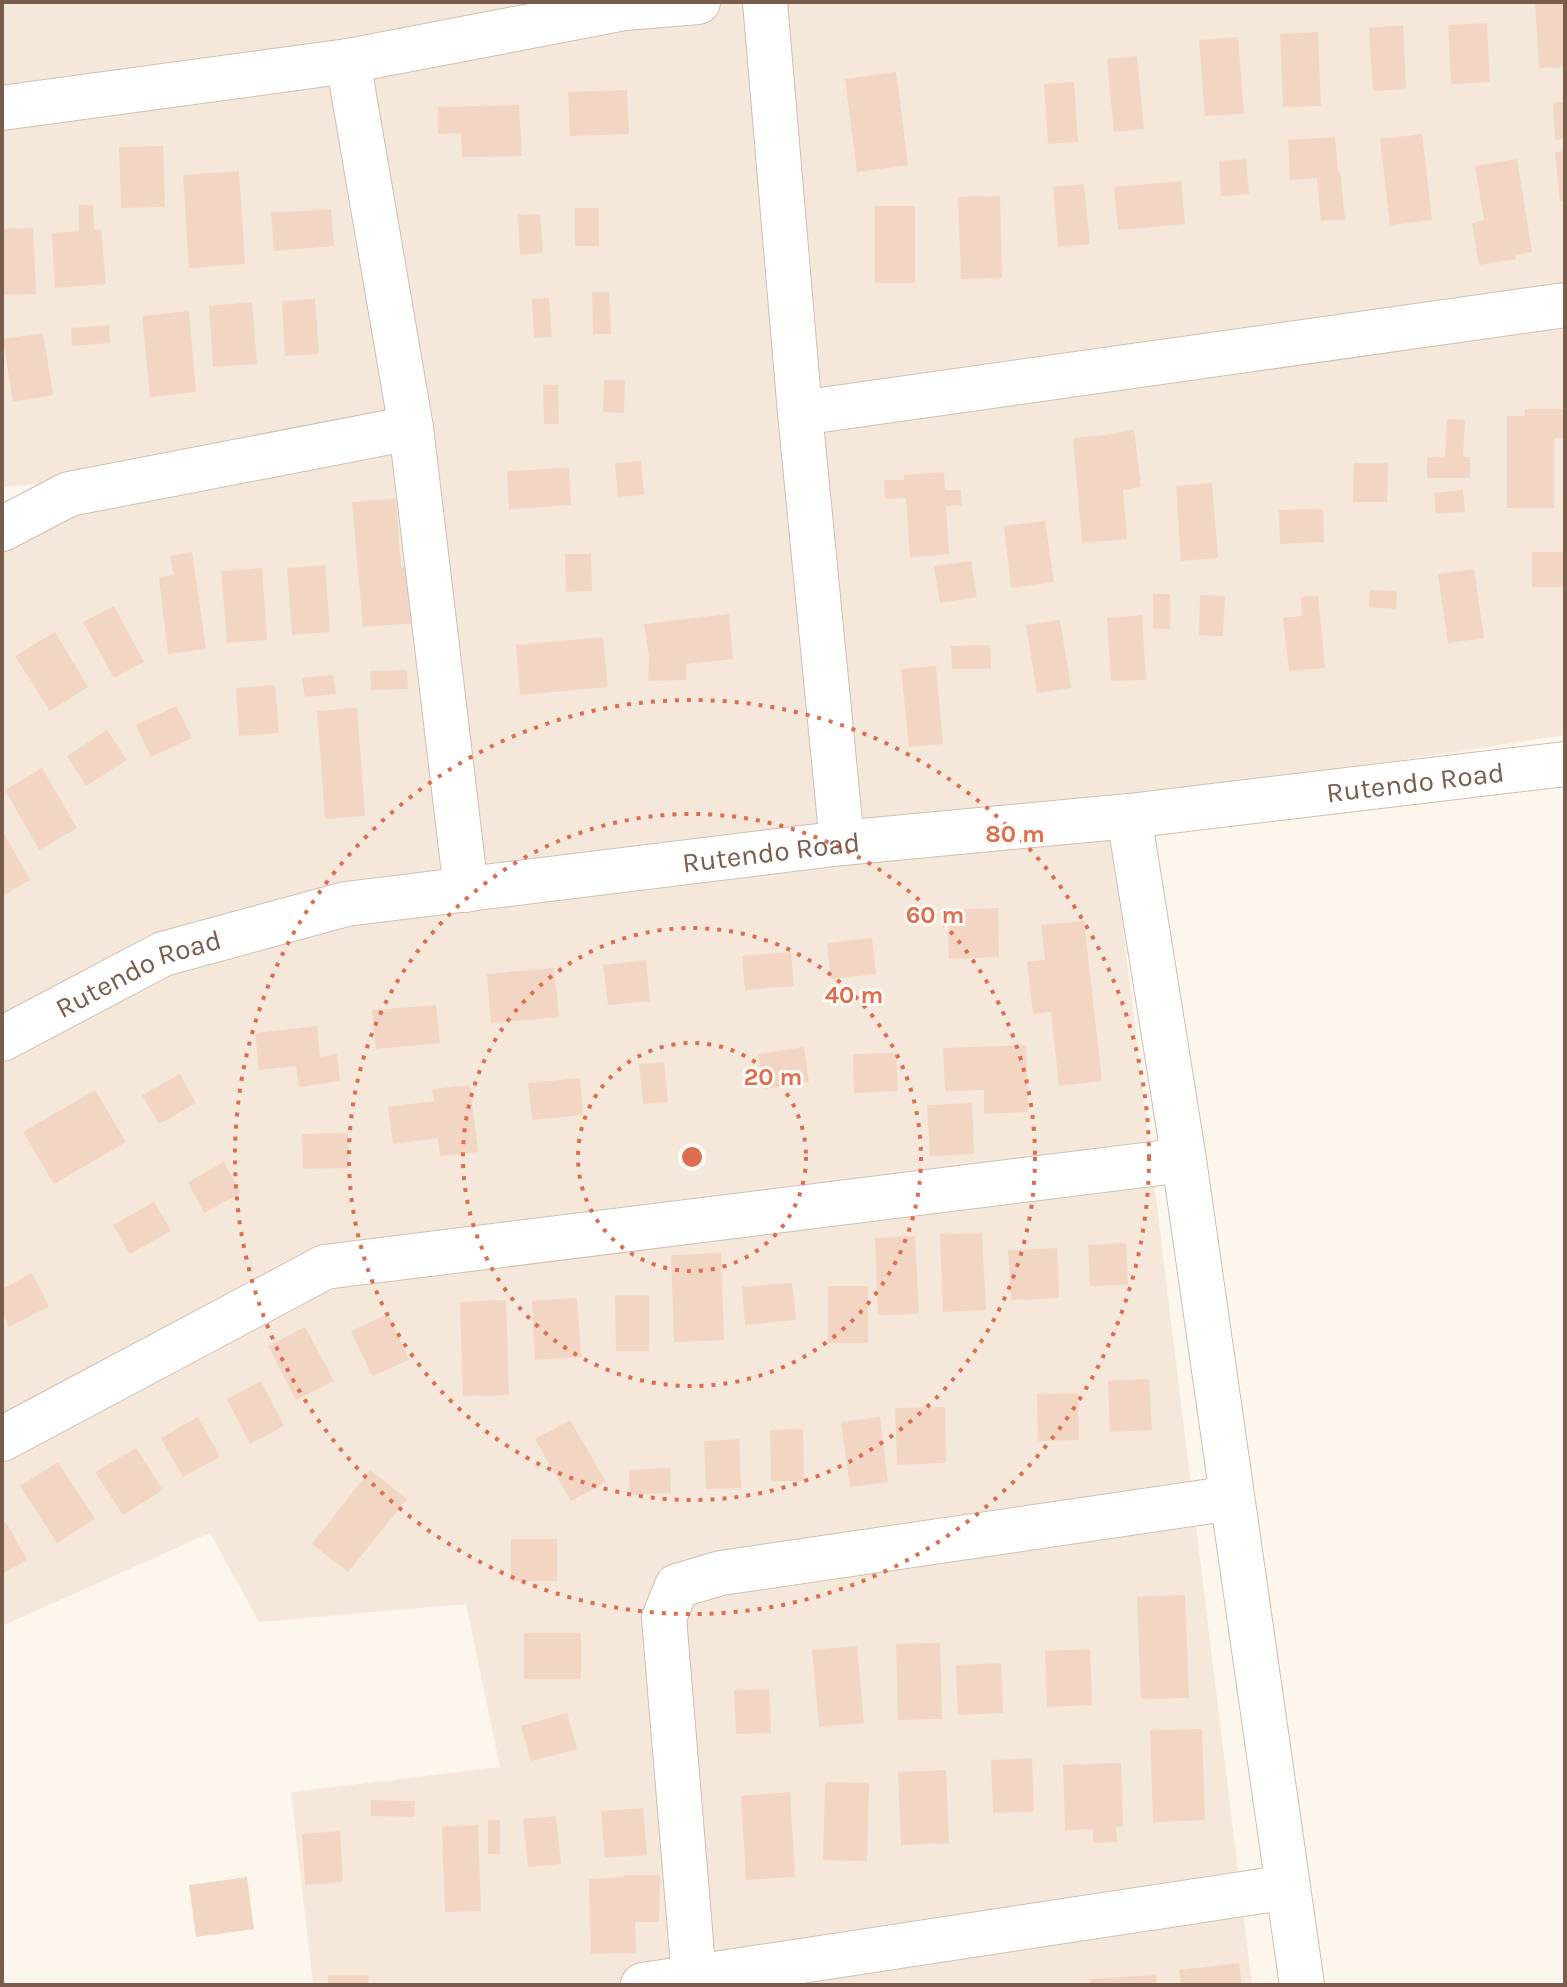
<svg xmlns="http://www.w3.org/2000/svg" width="1567" height="1987" viewBox="0 0 1567 1987" font-family="Karla,sans-serif">
	<rect width="100%" height="100%" fill="#fdf6ec"/>
	<!-- residential -->
	<polygon fill="#f5e8da" points="2,2 1565,2 1565,735 1108,805 1252,1985 313,1985 291,1792 500,1767 466,1604 259,1622 210,1533 2,1626 2,523 66,481 2,487"/>
	<!-- building -->
	<g fill="#f3d5c3">
		<polygon points="1535,2 1565,2 1565,67 1539,68"/>
		<polygon points="1487,23 1490,82 1451,84 1448,25"/>
		<polygon points="1403,25 1406,89 1373,91 1369,28"/>
		<polygon points="1318,32 1321,106 1283,107 1280,34"/>
		<polygon points="1238,37 1244,114 1205,116 1199,40"/>
		<polygon points="1137,56 1144,129 1114,132 1107,59"/>
		<polygon points="896,72 908,165 857,172 845,79"/>
		<polygon points="1074,82 1078,142 1048,144 1044,84"/>
		<polygon points="627,90 629,134 570,136 568,92"/>
		<polygon points="1565,102 1565,139 1555,140 1553,103"/>
		<polygon points="519,105 522,156 462,157 461,133 438,134 438,107"/>
		<polygon points="1422,134 1432,220 1390,225 1380,139"/>
		<polygon points="1335,137 1338,172 1340,172 1345,219 1321,221 1317,178 1290,180 1288,140"/>
		<polygon points="163,146 165,207 121,208 119,147"/>
		<polygon points="1565,151 1565,201 1560,202 1555,152"/>
		<polygon points="1246,159 1249,194 1221,196 1219,161"/>
		<polygon points="1517,159 1532,252 1515,255 1516,259 1479,265 1472,223 1484,220 1475,166"/>
		<polygon points="239,171 245,264 189,268 183,175"/>
		<polygon points="1181,181 1185,224 1118,230 1114,187"/>
		<polygon points="1084,184 1090,244 1058,247 1053,187"/>
		<polygon points="1000,196 1002,278 961,279 958,197"/>
		<polygon points="79,205 93,205 94,230 101,229 106,284 55,288 52,233 79,231"/>
		<rect x="875" y="206" width="40" height="77"/>
		<rect x="575" y="208" width="24" height="38"/>
		<polygon points="331,209 334,246 274,251 271,213"/>
		<polygon points="540,214 543,253 520,255 518,215"/>
		<polygon points="33,228 36,294 2,295 2,229"/>
		<polygon points="592,292 609,292 611,334 593,334"/>
		<polygon points="549,298 552,337 534,338 532,299"/>
		<polygon points="315,299 319,354 285,356 282,301"/>
		<polygon points="252,302 257,364 213,367 209,306"/>
		<polygon points="189,311 196,392 150,397 142,316"/>
		<polygon points="109,325 110,343 72,346 71,328"/>
		<polygon points="43,333 53,395 13,402 3,339"/>
		<polygon points="604,380 625,380 624,413 603,412"/>
		<polygon points="543,385 558,385 559,424 544,424"/>
		<polygon points="1525,409 1564,409 1564,438 1554,438 1554,508 1507,508 1507,416 1525,416"/>
		<polygon points="1447,419 1465,420 1463,457 1470,457 1470,478 1427,478 1427,457 1445,457"/>
		<polygon points="1134,430 1141,487 1123,490 1127,539 1082,543 1073,438 1105,435"/>
		<polygon points="641,461 644,495 618,497 615,463"/>
		<polygon points="1354,463 1388,463 1387,502 1353,502"/>
		<polygon points="569,468 571,505 509,509 507,471"/>
		<polygon points="944,472 945,490 961,490 962,505 946,506 949,554 910,557 906,498 885,499 884,480 904,480 904,475"/>
		<polygon points="1212,483 1218,558 1181,561 1176,486"/>
		<polygon points="1463,490 1465,512 1436,514 1434,493"/>
		<polygon points="396,499 401,567 413,566 417,623 363,627 352,502"/>
		<polygon points="1323,509 1324,542 1280,544 1279,510"/>
		<polygon points="1045,521 1054,582 1011,588 1004,526"/>
		<polygon points="192,552 206,649 168,654 159,577 174,575 170,556"/>
		<rect x="1532" y="552" width="31" height="35"/>
		<polygon points="565,554 591,554 592,591 566,592"/>
		<polygon points="971,561 977,597 940,603 934,566"/>
		<polygon points="325,565 330,632 292,635 287,568"/>
		<polygon points="262,568 267,640 227,643 221,571"/>
		<polygon points="1474,569 1484,638 1448,643 1438,574"/>
		<polygon points="1370,590 1397,591 1396,609 1369,607"/>
		<rect x="1153" y="594" width="17" height="35"/>
		<polygon points="1200,595 1225,596 1223,636 1199,635"/>
		<polygon points="1318,596 1325,668 1289,671 1283,618 1302,616 1301,597"/>
		<polygon points="114,606 144,662 114,678 83,622"/>
		<polygon points="729,614 733,659 686,664 686,680 648,681 649,657 644,624"/>
		<polygon points="1142,615 1146,680 1111,681 1107,618"/>
		<polygon points="1060,620 1071,688 1037,693 1026,625"/>
		<polygon points="55,632 88,687 50,711 15,656"/>
		<polygon points="603,637 608,687 520,695 516,645"/>
		<polygon points="990,645 991,669 952,669 951,646"/>
		<polygon points="936,666 943,744 909,747 901,669"/>
		<polygon points="407,670 408,689 371,690 370,671"/>
		<polygon points="333,675 336,694 305,697 302,678"/>
		<polygon points="275,685 279,733 239,736 236,688"/>
		<polygon points="176,706 192,738 151,757 136,725"/>
		<polygon points="357,708 365,816 325,819 317,711"/>
		<polygon points="107,730 127,760 86,786 67,756"/>
		<polygon points="42,768 77,828 39,850 5,790"/>
		<polygon points="2,830 30,880 2,896"/>
		<polygon points="998,908 999,957 949,959 948,910"/>
		<polygon points="1084,921 1102,1081 1059,1086 1051,1012 1033,1014 1027,962 1045,960 1041,925"/>
		<polygon points="872,938 876,974 831,979 827,943"/>
		<polygon points="791,952 794,986 745,990 742,956"/>
		<polygon points="646,960 650,1001 608,1005 603,965"/>
		<polygon points="554,968 559,1017 491,1023 487,974"/>
		<polygon points="436,1005 440,1043 376,1049 372,1010"/>
		<polygon points="317,1026 320,1057 337,1054 340,1081 299,1087 296,1066 259,1070 255,1033"/>
		<polygon points="1026,1045 1028,1112 984,1114 984,1090 945,1091 943,1048"/>
		<polygon points="804,1047 809,1082 764,1089 758,1054"/>
		<polygon points="896,1053 898,1091 854,1093 853,1054"/>
		<polygon points="664,1062 668,1102 643,1104 639,1064"/>
		<polygon points="180,1074 196,1103 159,1124 142,1095"/>
		<polygon points="580,1078 583,1115 532,1120 528,1083"/>
		<polygon points="470,1085 478,1152 440,1156 438,1138 393,1144 388,1107 434,1101 432,1089"/>
		<polygon points="95,1090 126,1142 54,1184 23,1132"/>
		<polygon points="972,1103 974,1154 930,1156 927,1105"/>
		<polygon points="348,1133 349,1168 303,1169 302,1134"/>
		<polygon points="224,1162 241,1193 204,1213 188,1182"/>
		<polygon points="154,1202 171,1231 130,1254 113,1225"/>
		<polygon points="982,1233 986,1310 943,1312 940,1234"/>
		<polygon points="915,1236 919,1314 878,1315 875,1238"/>
		<polygon points="1126,1243 1128,1285 1090,1286 1088,1245"/>
		<polygon points="1057,1248 1059,1298 1011,1300 1008,1250"/>
		<polygon points="721,1253 724,1340 674,1342 671,1255"/>
		<polygon points="32,1273 49,1306 9,1327 2,1313 2,1289"/>
		<polygon points="792,1283 796,1320 745,1325 742,1287"/>
		<rect x="828" y="1286" width="40" height="57"/>
		<polygon points="615,1295 649,1295 649,1351 616,1351"/>
		<polygon points="577,1298 581,1357 535,1360 532,1301"/>
		<polygon points="506,1300 509,1395 463,1396 460,1302"/>
		<polygon points="388,1314 409,1360 372,1376 351,1331"/>
		<polygon points="305,1327 334,1381 296,1400 268,1346"/>
		<polygon points="1149,1379 1152,1430 1110,1432 1108,1381"/>
		<polygon points="261,1381 284,1426 250,1444 227,1399"/>
		<polygon points="1078,1393 1079,1440 1038,1441 1037,1394"/>
		<polygon points="945,1407 946,1463 897,1465 895,1408"/>
		<polygon points="198,1417 220,1457 183,1477 161,1438"/>
		<polygon points="880,1417 888,1482 850,1487 841,1422"/>
		<polygon points="570,1420 606,1482 571,1501 535,1439"/>
		<polygon points="803,1429 804,1481 771,1481 770,1430"/>
		<polygon points="739,1439 741,1488 706,1489 704,1441"/>
		<polygon points="136,1448 163,1490 123,1515 95,1472"/>
		<polygon points="58,1462 95,1519 57,1543 20,1486"/>
		<polygon points="670,1468 671,1493 630,1495 629,1470"/>
		<polygon points="370,1470 407,1499 348,1572 312,1544"/>
		<polygon points="6,1522 27,1560 2,1574 2,1524"/>
		<rect x="511" y="1539" width="46" height="42"/>
		<polygon points="1185,1595 1189,1698 1141,1699 1137,1597"/>
		<rect x="524" y="1633" width="57" height="46"/>
		<polygon points="940,1643 942,1719 898,1720 896,1644"/>
		<polygon points="857,1646 864,1723 819,1727 812,1650"/>
		<polygon points="1090,1649 1092,1705 1047,1707 1045,1651"/>
		<polygon points="1001,1663 1003,1713 958,1715 956,1665"/>
		<polygon points="769,1689 771,1733 736,1734 734,1690"/>
		<polygon points="567,1713 577,1749 531,1761 521,1726"/>
		<polygon points="1202,1729 1205,1820 1153,1822 1150,1730"/>
		<polygon points="1032,1758 1034,1811 993,1813 991,1760"/>
		<polygon points="1121,1763 1123,1827 1116,1827 1117,1842 1093,1843 1093,1829 1065,1830 1063,1765"/>
		<polygon points="946,1770 949,1843 901,1845 898,1772"/>
		<polygon points="825,1782 869,1783 867,1861 823,1860"/>
		<polygon points="790,1792 795,1877 746,1880 741,1796"/>
		<polygon points="371,1800 415,1801 414,1817 371,1816"/>
		<polygon points="643,1808 647,1855 605,1858 601,1811"/>
		<polygon points="556,1816 561,1864 528,1867 523,1819"/>
		<rect x="488" y="1820" width="12" height="34"/>
		<polygon points="478,1825 481,1911 445,1912 442,1827"/>
		<polygon points="340,1831 343,1882 305,1885 302,1834"/>
		<polygon points="624,1875 660,1875 659,1922 635,1922 636,1953 591,1954 589,1879 624,1877"/>
		<polygon points="247,1877 254,1929 196,1937 189,1885"/>
		<polygon points="1239,1963 1242,1985 1181,1985 1179,1970"/>
		<polygon points="328,1975 369,1975 368,1985 328,1985"/>
		<polygon points="1156,1975 1157,1985 1091,1985 1090,1979"/>
	</g>
	<g fill="none" stroke-linecap="round" stroke-linejoin="round">
		<!-- street casing -->
		<g stroke="#d1beb0" stroke-width="46">
			<g id="street">
				<polyline points="765,2 800,413 842,843"/>
				<polyline points="348,61 411,428 466,890"/>
				<polyline points="2,108 348,61 625,8 698,2"/>
				<polyline points="800,413 1565,305"/>
				<polyline points="2,529 69,494 411,428"/>
				<polyline points="1129,816 1184,1160 1302,1985"/>
				<path id="s1" d="M2 1039 163 954 346 904 842 843 1129 816 1565 764"/>
				<polyline points="2,1439 325,1267 1184,1160"/>
				<polyline points="694,1978 664,1618 677,1586 721,1573 1232,1498"/>
				<polyline points="643,1985 1288,1887"/>
			</g>
		</g>
		<!-- street -->
		<use href="#street" stroke="#fff" stroke-width="44"/>
	</g>
	<!-- distance rings -->
	<g fill="none" stroke="#dc6d51" stroke-width="4" stroke-dasharray="4 8">
		<circle cx="692" cy="1157" r="114"/>
		<circle cx="692" cy="1157" r="229"/>
		<circle cx="692" cy="1157" r="343"/>
		<circle cx="692" cy="1157" r="457"/>
	</g>
	<g text-anchor="middle" dominant-baseline="central" stroke-width="6" stroke-linejoin="round" paint-order="stroke">
		<!-- street labels -->
		<g font-size="28" fill="#7a5c4d" stroke="#fffaf3">
			<text stroke="none"><textPath href="#s1" startOffset="1448">Rutendo Road</textPath></text>
			<text stroke="none"><textPath href="#s1" startOffset="800">Rutendo Road</textPath></text>
			<text stroke="none"><textPath href="#s1" startOffset="152">Rutendo Road</textPath></text>
		</g>
	</g>
	<circle cx="692" cy="1157" r="12" fill="#dc6d51" stroke="#fffaf3" stroke-width="4"/>
	<g font-size="24" text-anchor="middle" font-weight="bold" fill="#dc6d51" stroke="#fffaf3" stroke-width="6" stroke-linejoin="round" paint-order="stroke">
		<text x="1015" y="842">80 m</text>
		<text x="935" y="923">60 m</text>
		<text x="854" y="1003">40 m</text>
		<text x="773" y="1085">20 m</text>
	</g>
	<!-- border -->
	<rect width="1567" height="1987" fill="none" stroke="#7a5c4d" stroke-width="8"/>
</svg>
